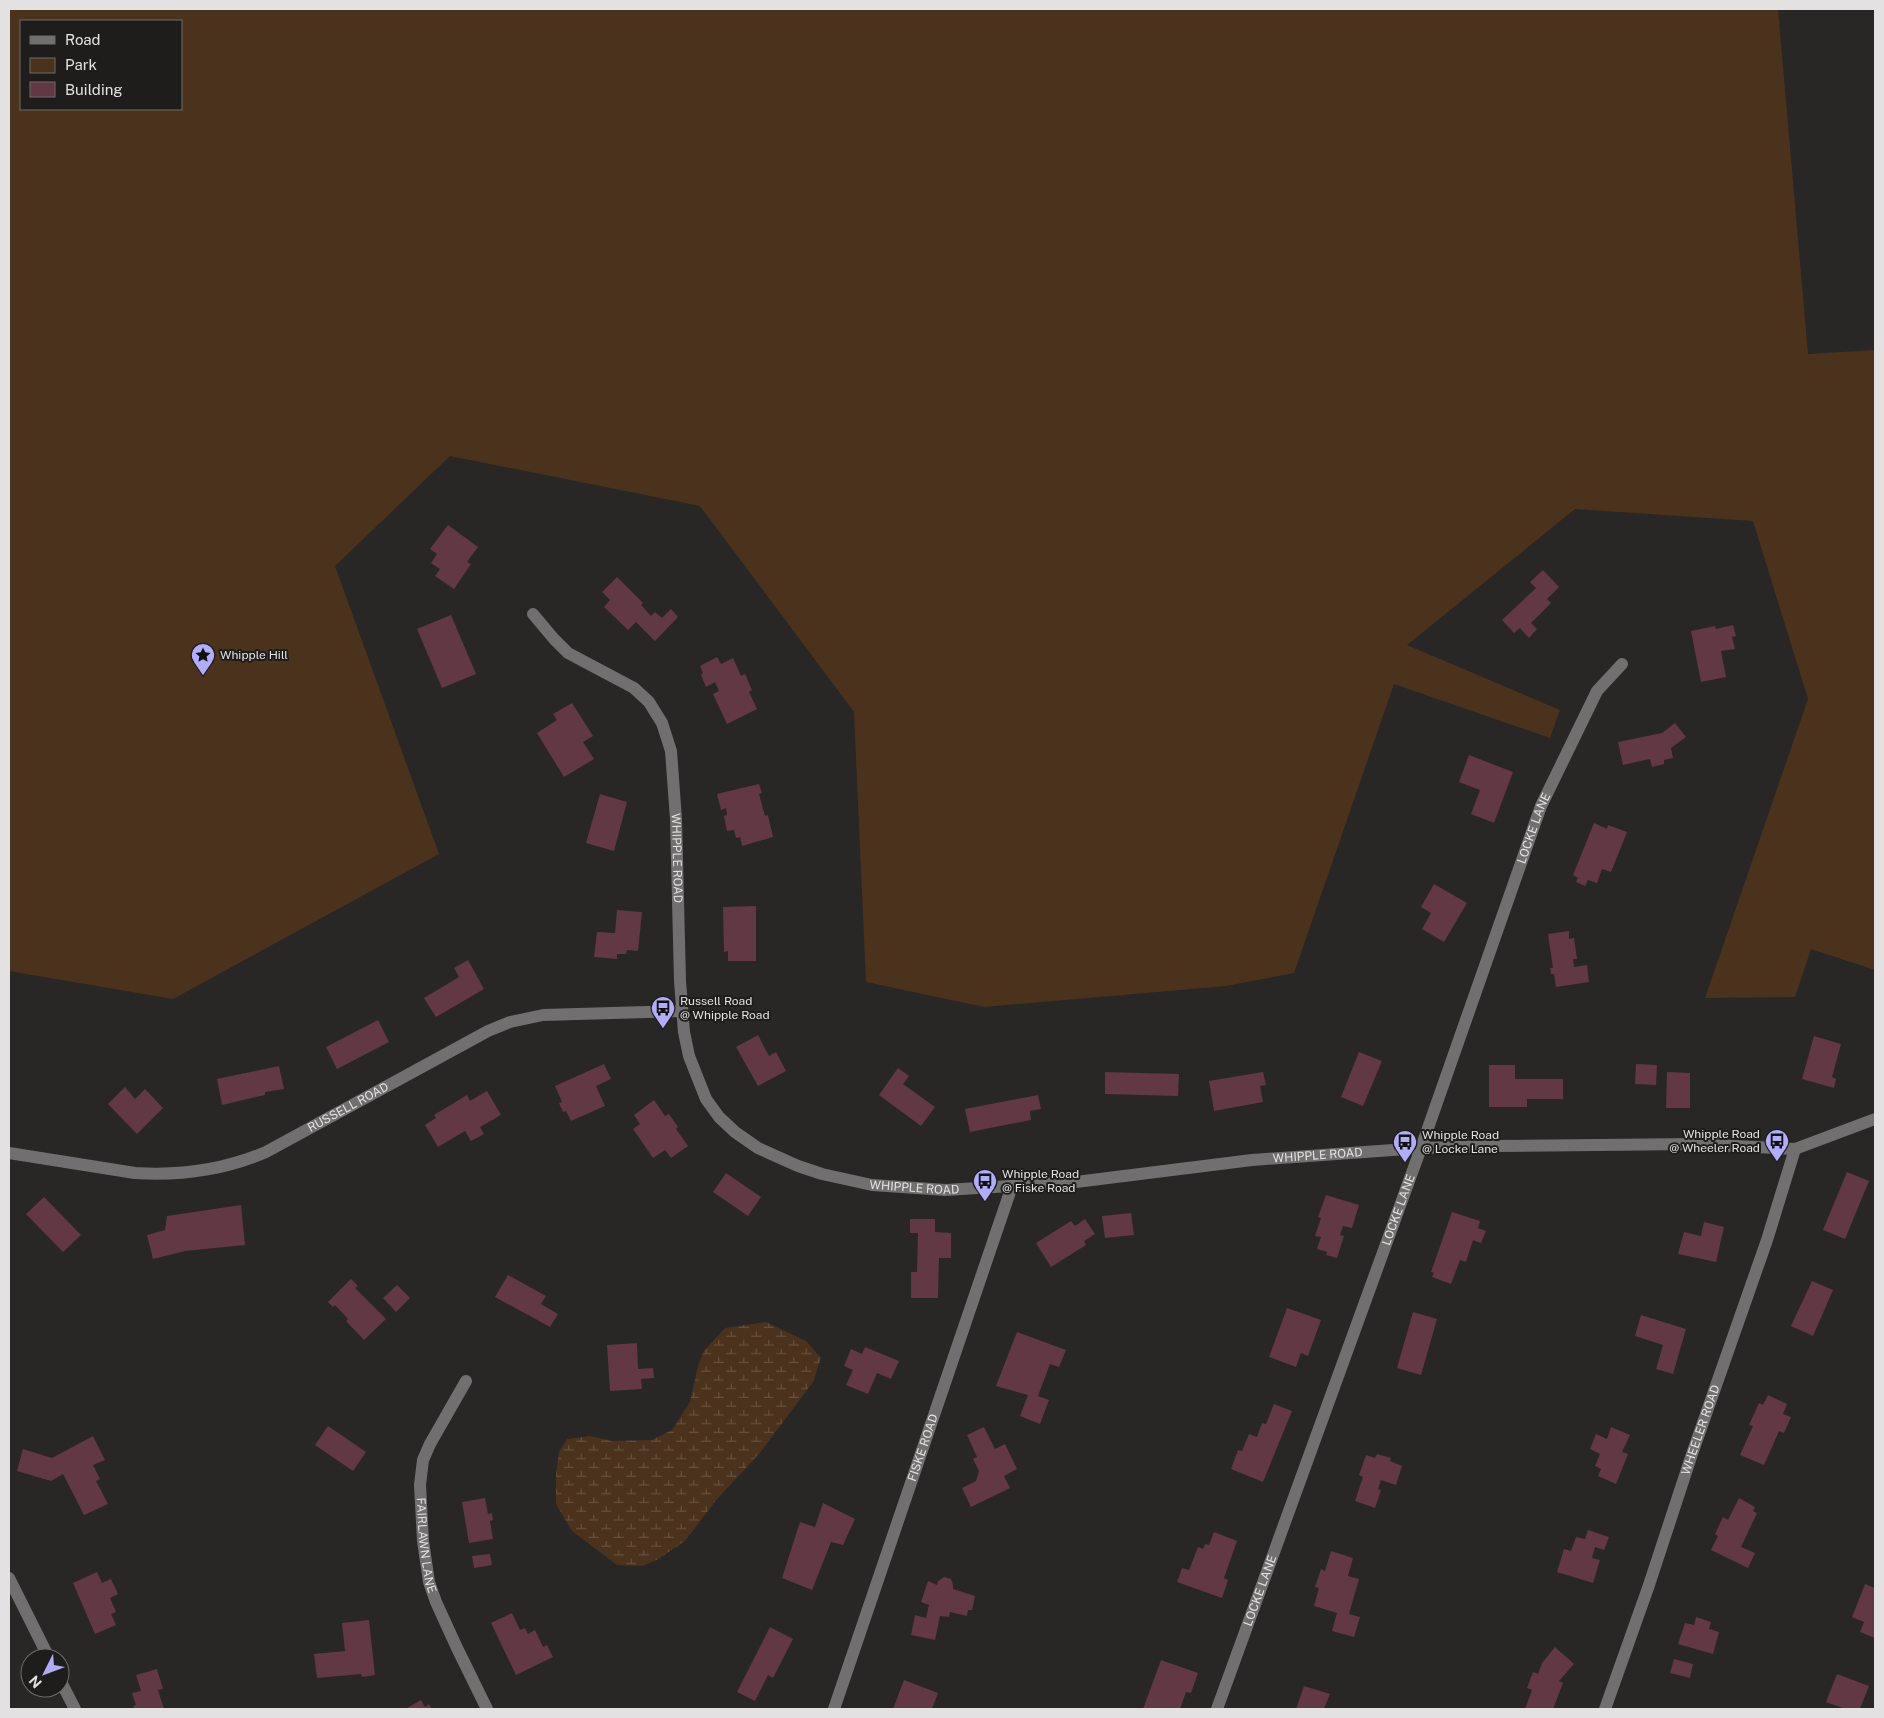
<svg xmlns="http://www.w3.org/2000/svg" width="1884" height="1718" viewBox="0 0 1884 1718" font-family="'Public Sans',sans-serif">
	<defs>
		<pattern id="wetland-marsh" width="20" height="14" patternUnits="userSpaceOnUse" patternTransform="scale(1.25)"><rect width="20" height="14" fill="#4b321d"/><path d="M1 5h8M5 5V1M11 12h8M15 12V8" fill="none" stroke="#654f3e"/></pattern>
	</defs>
	<rect width="100%" height="100%" fill="#292626"/>
	<!-- wetland -->
	<polygon fill="url(#wetland-marsh)" points="766,1322 806,1341 821,1358 813,1382 759,1454 717,1499 685,1541 657,1560 642,1566 617,1565 572,1531 556,1504 556,1474 559,1452 567,1439 590,1436 612,1441 652,1440 672,1430 690,1402 698,1366 704,1351 725,1328"/>
	<!-- park -->
	<path fill="#4b321d" fill-rule="evenodd" d="M9 9H1778L1808 354 1875 350V970L1811 949 1795 997 1705 998 1808 699 1753 521 1575 509 1407 645 1560 710 1550 738 1394 684 1294 973 1226 986 984 1007 866 982 854 712 700 506 450 456 335 566 439 854 173 999 9 971ZM21 21H181V109H21Z"/>
	<!-- building -->
	<g fill="#613843">
		<polygon points="448,525 478,547 467,562 471,564 454,589 435,576 440,569 431,563 437,554 430,549"/>
		<polygon points="1543,570 1559,587 1547,599 1551,603 1531,623 1537,629 1529,638 1520,628 1514,633 1502,620 1536,588 1530,582"/>
		<polygon points="617,577 643,603 641,605 651,616 655,612 662,618 671,609 678,617 655,641 636,622 628,630 604,607 610,600 602,592"/>
		<polygon points="451,615 476,674 442,688 417,629"/>
		<polygon points="1733,625 1736,636 1732,637 1735,649 1721,651 1726,677 1701,682 1691,631 1715,626 1716,629"/>
		<polygon points="717,657 721,664 733,658 741,676 745,674 752,690 749,692 757,709 727,724 713,694 719,691 715,682 706,687 701,675 703,673 700,666"/>
		<polygon points="572,703 593,736 583,742 594,759 564,777 537,733 557,720 553,714"/>
		<polygon points="1675,723 1686,737 1671,748 1673,758 1664,760 1664,764 1652,767 1650,759 1623,765 1618,742 1662,733"/>
		<polygon points="1469,755 1513,772 1494,823 1471,814 1480,790 1459,782"/>
		<polygon points="759,784 762,793 759,794 765,816 768,815 773,837 742,846 740,837 736,838 734,830 727,831 724,816 727,815 726,808 721,810 717,794"/>
		<polygon points="600,794 627,802 614,851 586,843"/>
		<polygon points="1594,823 1607,829 1608,825 1627,832 1611,872 1602,869 1597,883 1588,880 1585,886 1576,882 1578,878 1573,875"/>
		<polygon points="1434,884 1467,903 1444,942 1422,929 1431,913 1421,907"/>
		<polygon points="756,906 756,961 728,961 728,951 724,952 723,907"/>
		<polygon points="617,910 642,912 638,951 627,950 626,954 617,954 617,959 594,957 597,932 615,933"/>
		<polygon points="1569,931 1569,939 1574,938 1577,959 1573,959 1574,967 1587,965 1589,982 1556,987 1554,974 1551,974 1550,968 1553,968 1548,934"/>
		<polygon points="468,960 484,989 436,1017 424,998 459,977 454,968"/>
		<polygon points="378,1020 389,1042 337,1069 326,1047"/>
		<polygon points="758,1035 769,1056 776,1052 786,1071 758,1086 736,1047"/>
		<polygon points="1814,1036 1841,1044 1832,1077 1836,1079 1834,1088 1802,1079"/>
		<polygon points="1359,1052 1382,1061 1363,1106 1341,1097"/>
		<polygon points="604,1064 611,1079 596,1086 605,1106 571,1121 566,1111 563,1112 559,1103 562,1102 555,1086"/>
		<polygon points="1636,1064 1657,1065 1656,1085 1635,1084"/>
		<polygon points="1489,1065 1515,1065 1515,1079 1563,1079 1563,1099 1527,1099 1527,1107 1489,1107"/>
		<polygon points="279,1066 284,1089 265,1092 265,1095 222,1105 217,1079"/>
		<polygon points="898,1068 909,1076 903,1084 935,1107 921,1126 879,1095"/>
		<polygon points="1105,1072 1179,1074 1178,1096 1105,1094"/>
		<polygon points="1263,1072 1266,1085 1260,1086 1263,1102 1214,1111 1209,1081"/>
		<polygon points="1667,1072 1690,1073 1690,1108 1666,1108"/>
		<polygon points="125,1087 135,1099 145,1089 163,1108 137,1134 108,1104"/>
		<polygon points="487,1091 501,1115 480,1127 484,1134 471,1141 465,1131 438,1147 425,1125 436,1118 434,1115 467,1095 470,1101"/>
		<polygon points="1038,1095 1041,1109 1030,1111 1031,1120 970,1132 965,1109"/>
		<polygon points="654,1100 665,1116 669,1114 678,1127 676,1129 688,1146 671,1158 665,1150 653,1158 633,1129 640,1124 634,1115"/>
		<polygon points="1847,1172 1869,1181 1845,1239 1823,1230"/>
		<polygon points="726,1173 761,1197 748,1216 713,1192"/>
		<polygon points="1326,1195 1359,1205 1352,1228 1343,1226 1340,1235 1344,1236 1337,1258 1326,1255 1327,1252 1317,1249 1321,1237 1315,1236 1321,1218 1318,1217"/>
		<polygon points="44,1197 81,1235 63,1252 26,1214"/>
		<polygon points="241,1205 245,1245 185,1251 153,1259 147,1235 165,1230 167,1216"/>
		<polygon points="1452,1212 1480,1221 1478,1228 1486,1231 1481,1243 1473,1240 1466,1262 1460,1260 1451,1284 1432,1277 1434,1273 1431,1272"/>
		<polygon points="1131,1213 1134,1235 1105,1238 1102,1216"/>
		<polygon points="910,1219 935,1219 935,1232 951,1233 951,1258 939,1258 938,1298 911,1298 911,1272 917,1272 918,1233 910,1233"/>
		<polygon points="1085,1219 1095,1234 1084,1241 1086,1245 1051,1267 1036,1243 1071,1221 1075,1226"/>
		<polygon points="1704,1222 1724,1227 1716,1262 1678,1254 1684,1232 1701,1236"/>
		<polygon points="508,1275 546,1296 541,1304 558,1314 550,1327 495,1297"/>
		<polygon points="351,1279 358,1286 355,1288 386,1319 364,1340 346,1321 348,1319 335,1305 333,1307 328,1302"/>
		<polygon points="1812,1281 1833,1290 1813,1336 1791,1326"/>
		<polygon points="397,1285 410,1298 396,1312 383,1298"/>
		<polygon points="1287,1308 1321,1320 1308,1356 1301,1353 1296,1367 1269,1357"/>
		<polygon points="1413,1312 1437,1319 1421,1375 1397,1368"/>
		<polygon points="1641,1315 1686,1329 1673,1374 1656,1369 1663,1345 1635,1336"/>
		<polygon points="1017,1332 1066,1350 1059,1367 1050,1364 1038,1396 1049,1400 1040,1424 1020,1416 1028,1395 996,1386"/>
		<polygon points="637,1343 638,1369 653,1368 654,1378 641,1379 642,1389 610,1391 607,1345"/>
		<polygon points="865,1347 899,1361 891,1379 877,1373 868,1394 846,1385 853,1370 844,1366 851,1349 862,1354"/>
		<polygon points="1768,1395 1787,1404 1783,1414 1791,1417 1784,1433 1779,1431 1764,1465 1740,1455 1753,1426 1749,1425 1759,1403 1763,1405"/>
		<polygon points="1274,1404 1292,1411 1263,1482 1231,1469 1238,1450 1242,1451 1249,1434 1257,1437 1262,1423 1266,1424"/>
		<polygon points="328,1426 366,1452 353,1471 315,1445"/>
		<polygon points="984,1427 995,1449 1005,1444 1017,1469 1004,1476 1010,1488 971,1507 962,1488 976,1481 979,1471 973,1459 977,1457 967,1435"/>
		<polygon points="1611,1427 1630,1435 1622,1452 1628,1454 1616,1484 1598,1476 1601,1469 1595,1466 1600,1454 1590,1449 1596,1434 1607,1439"/>
		<polygon points="93,1436 105,1460 93,1465 100,1479 96,1481 108,1504 84,1515 63,1474 51,1481 17,1471 23,1449 52,1458"/>
		<polygon points="1377,1454 1391,1458 1390,1461 1402,1466 1396,1485 1381,1480 1378,1489 1381,1490 1375,1508 1355,1501 1363,1477 1359,1475 1366,1455 1375,1458"/>
		<polygon points="485,1498 488,1514 492,1513 493,1520 490,1521 493,1539 469,1543 462,1502"/>
		<polygon points="1739,1498 1755,1507 1753,1511 1757,1513 1741,1547 1755,1553 1748,1568 1711,1550 1718,1536 1715,1534 1723,1517 1728,1520"/>
		<polygon points="823,1503 855,1519 843,1545 831,1542 812,1590 782,1578 800,1522 815,1527"/>
		<polygon points="1588,1530 1609,1537 1604,1550 1595,1547 1592,1558 1600,1560 1593,1583 1557,1572 1564,1549 1571,1551 1576,1537 1585,1539"/>
		<polygon points="1214,1532 1237,1541 1224,1578 1228,1580 1222,1598 1177,1582 1182,1568 1189,1570 1198,1547 1203,1549 1205,1544 1209,1545"/>
		<polygon points="1331,1551 1353,1558 1348,1576 1359,1579 1349,1614 1360,1617 1354,1637 1332,1631 1337,1613 1314,1606 1319,1588 1315,1587 1321,1569 1325,1571"/>
		<polygon points="490,1554 492,1565 474,1568 472,1556"/>
		<polygon points="97,1572 102,1583 111,1579 118,1594 110,1598 116,1612 111,1614 116,1625 95,1634 73,1583"/>
		<polygon points="944,1577 951,1579 953,1585 953,1589 975,1596 972,1610 968,1610 967,1616 950,1612 949,1617 940,1616 935,1640 911,1635 915,1615 926,1618 929,1605 921,1602 928,1581 937,1585 938,1581"/>
		<polygon points="1865,1584 1875,1588 1875,1638 1860,1632 1864,1622 1852,1617"/>
		<polygon points="512,1613 520,1630 525,1628 528,1634 535,1630 543,1647 547,1645 553,1657 516,1675 491,1623"/>
		<polygon points="1696,1617 1711,1622 1709,1629 1719,1632 1713,1654 1678,1644 1685,1623 1694,1625"/>
		<polygon points="369,1620 375,1675 362,1677 361,1674 317,1678 314,1654 345,1651 342,1623"/>
		<polygon points="770,1627 793,1639 773,1678 768,1675 755,1701 737,1692"/>
		<polygon points="1555,1647 1574,1664 1559,1681 1563,1683 1553,1709 1525,1709 1532,1690 1527,1688 1533,1672 1538,1674 1542,1663"/>
		<polygon points="1674,1659 1693,1664 1690,1678 1670,1673"/>
		<polygon points="1161,1660 1198,1673 1191,1693 1186,1692 1180,1709 1143,1709"/>
		<polygon points="157,1669 163,1689 158,1690 164,1709 134,1709 133,1706 136,1705 132,1693 141,1691 136,1675"/>
		<polygon points="1837,1674 1869,1686 1860,1709 1845,1709 1826,1702"/>
		<polygon points="904,1680 938,1693 932,1709 893,1709"/>
		<polygon points="1304,1686 1330,1694 1324,1709 1296,1709"/>
		<polygon points="421,1700 425,1707 429,1704 432,1709 408,1709 407,1708"/>
	</g>
	<g fill="none" stroke-linecap="round" stroke-linejoin="round">
		<!-- minor -->
		<g stroke="#716f6f" stroke-width="12">
			<path id="s1" d="M533 614 554 639 568 653 634 688 649 702 662 723 671 751 676 819 680 981 684 1032 689 1056 706 1099 719 1117 735 1132 758 1148 798 1166 822 1174 872 1185 946 1190 1076 1182 1252 1160 1421 1148 1496 1146 1695 1144 1795 1149 1875 1119"/>
			<path id="s2" d="M9 1153 135 1173C181 1176 224 1170 266 1152L488 1031 510 1022 543 1015 682 1011"/>
			<path id="s3" d="M466 1381 430 1444 423 1460 420 1485 423 1541 429 1582 436 1602 457 1648 487 1709"/>
			<polyline points="9,1578 49,1658"/>
			<polyline points="60,1680 75,1709"/>
			<path id="s4" d="M834 1709 1012 1186"/>
			<path id="s5" d="M1217 1709 1421 1148 1541 806 1597 691 1622 664"/>
			<path id="s6" d="M1605 1709 1649 1585 1692 1454 1767 1240 1795 1149"/>
		</g>
	</g>
	<!-- icons -->
	<defs>
		<g id="sight-pin" transform="scale(1.25)"><path d="M0 17L-7.5 6A9.5 9.5 0 1 1 7.5 6Z" fill="#b1adfa" stroke="#1f1d1c"/><path d="M0-6L1.8-2.2L6-1.7L2.9 1.2L3.7 5.4L0 3.3L-3.7 5.4L-2.9 1.2L-6-1.7L-1.8-2.2Z" fill="#111"/></g>
		<g id="bus-pin" transform="scale(1.25)"><path d="M0 17L-7.5 6A9.5 9.5 0 1 1 7.5 6Z" fill="#b1adfa" stroke="#1f1d1c"/><path d="M-5-6H5V4H4V6H2V4H-2V6H-4V4H-5ZM-3.5-4V0h7V-4ZM-3.5 1.2v1.5H-2V1.2ZM2 1.2v1.5H3.5V1.2Z" fill="#111"/></g>
	</defs>
	<g fill-rule="evenodd">
		<use href="#sight-pin" x="203" y="655"/>
		<use href="#bus-pin" x="663" y="1008"/>
		<use href="#bus-pin" x="1777" y="1141"/>
		<use href="#bus-pin" x="1405" y="1142"/>
		<use href="#bus-pin" x="985" y="1181"/>
	</g>
	<g text-anchor="middle" dominant-baseline="central" stroke-width="4" stroke-linejoin="round" paint-order="stroke">
		<!-- poi labels -->
		<g font-size="12" fill="#e3e1e1" stroke="#1f1d1c" text-anchor="start">
			<text x="220" y="655">Whipple Hill</text>
			<text x="680" y="1001">Russell Road<tspan x="680" dy="14">@ Whipple Road</tspan></text>
			<text x="1760" y="1134" text-anchor="end">Whipple Road<tspan x="1760" dy="14">@ Wheeler Road</tspan></text>
			<text x="1422" y="1135">Whipple Road<tspan x="1422" dy="14">@ Locke Lane</tspan></text>
			<text x="1002" y="1174">Whipple Road<tspan x="1002" dy="14">@ Fiske Road</tspan></text>
		</g>
		<!-- street labels -->
		<g font-size="12" fill="#e3e1e1" stroke="#1f1d1c">
			<text stroke="none"><textPath href="#s5" startOffset="936">LOCKE LANE</textPath></text>
			<text stroke="none"><textPath href="#s1" startOffset="309">WHIPPLE ROAD</textPath></text>
			<text stroke="none"><textPath href="#s2" startOffset="355">RUSSELL ROAD</textPath></text>
			<text stroke="none"><textPath href="#s1" startOffset="1194">WHIPPLE ROAD</textPath></text>
			<text stroke="none"><textPath href="#s1" startOffset="789">WHIPPLE ROAD</textPath></text>
			<text stroke="none"><textPath href="#s5" startOffset="531">LOCKE LANE</textPath></text>
			<text stroke="none"><textPath href="#s6" startOffset="295">WHEELER ROAD</textPath></text>
			<text stroke="none"><textPath href="#s4" startOffset="276">FISKE ROAD</textPath></text>
			<text stroke="none"><textPath href="#s3" startOffset="176">FAIRLAWN LANE</textPath></text>
			<text stroke="none"><textPath href="#s5" startOffset="126">LOCKE LANE</textPath></text>
		</g>
	</g>
	<!-- border -->
	<rect width="1884" height="1718" fill="none" stroke="#e3e1e1" stroke-width="20"/>
	<!-- legend -->
	<rect x="20" y="20" width="162" height="90" fill="#1f1d1c" stroke="#6d6b6b"/>
	<rect x="30" y="36" width="25" height="8" fill="#716f6f" stroke="#6d6b6b"/>
	<text x="65" y="45" font-size="15" fill="#e3e1e1">Road</text>
	<rect x="30" y="58" width="25" height="15" fill="#4b321d" stroke="#6d6b6b"/>
	<text x="65" y="70" font-size="15" fill="#e3e1e1">Park</text>
	<rect x="30" y="82" width="25" height="15" fill="#613843" stroke="#6d6b6b"/>
	<text x="65" y="95" font-size="15" fill="#e3e1e1">Building</text>
	<!-- north arrow -->
	<g transform="translate(45 1673) rotate(228)"><circle r="24" fill="#1f1d1c" stroke="#6d6b6b"/>
	<path d="M0-4L9 19L0 12L-9 19Z" fill="#b1adfa"/>
	<text y="-8" font-size="14" font-weight="bold" text-anchor="middle" fill="#e3e1e1">N</text>
	</g>
</svg>
